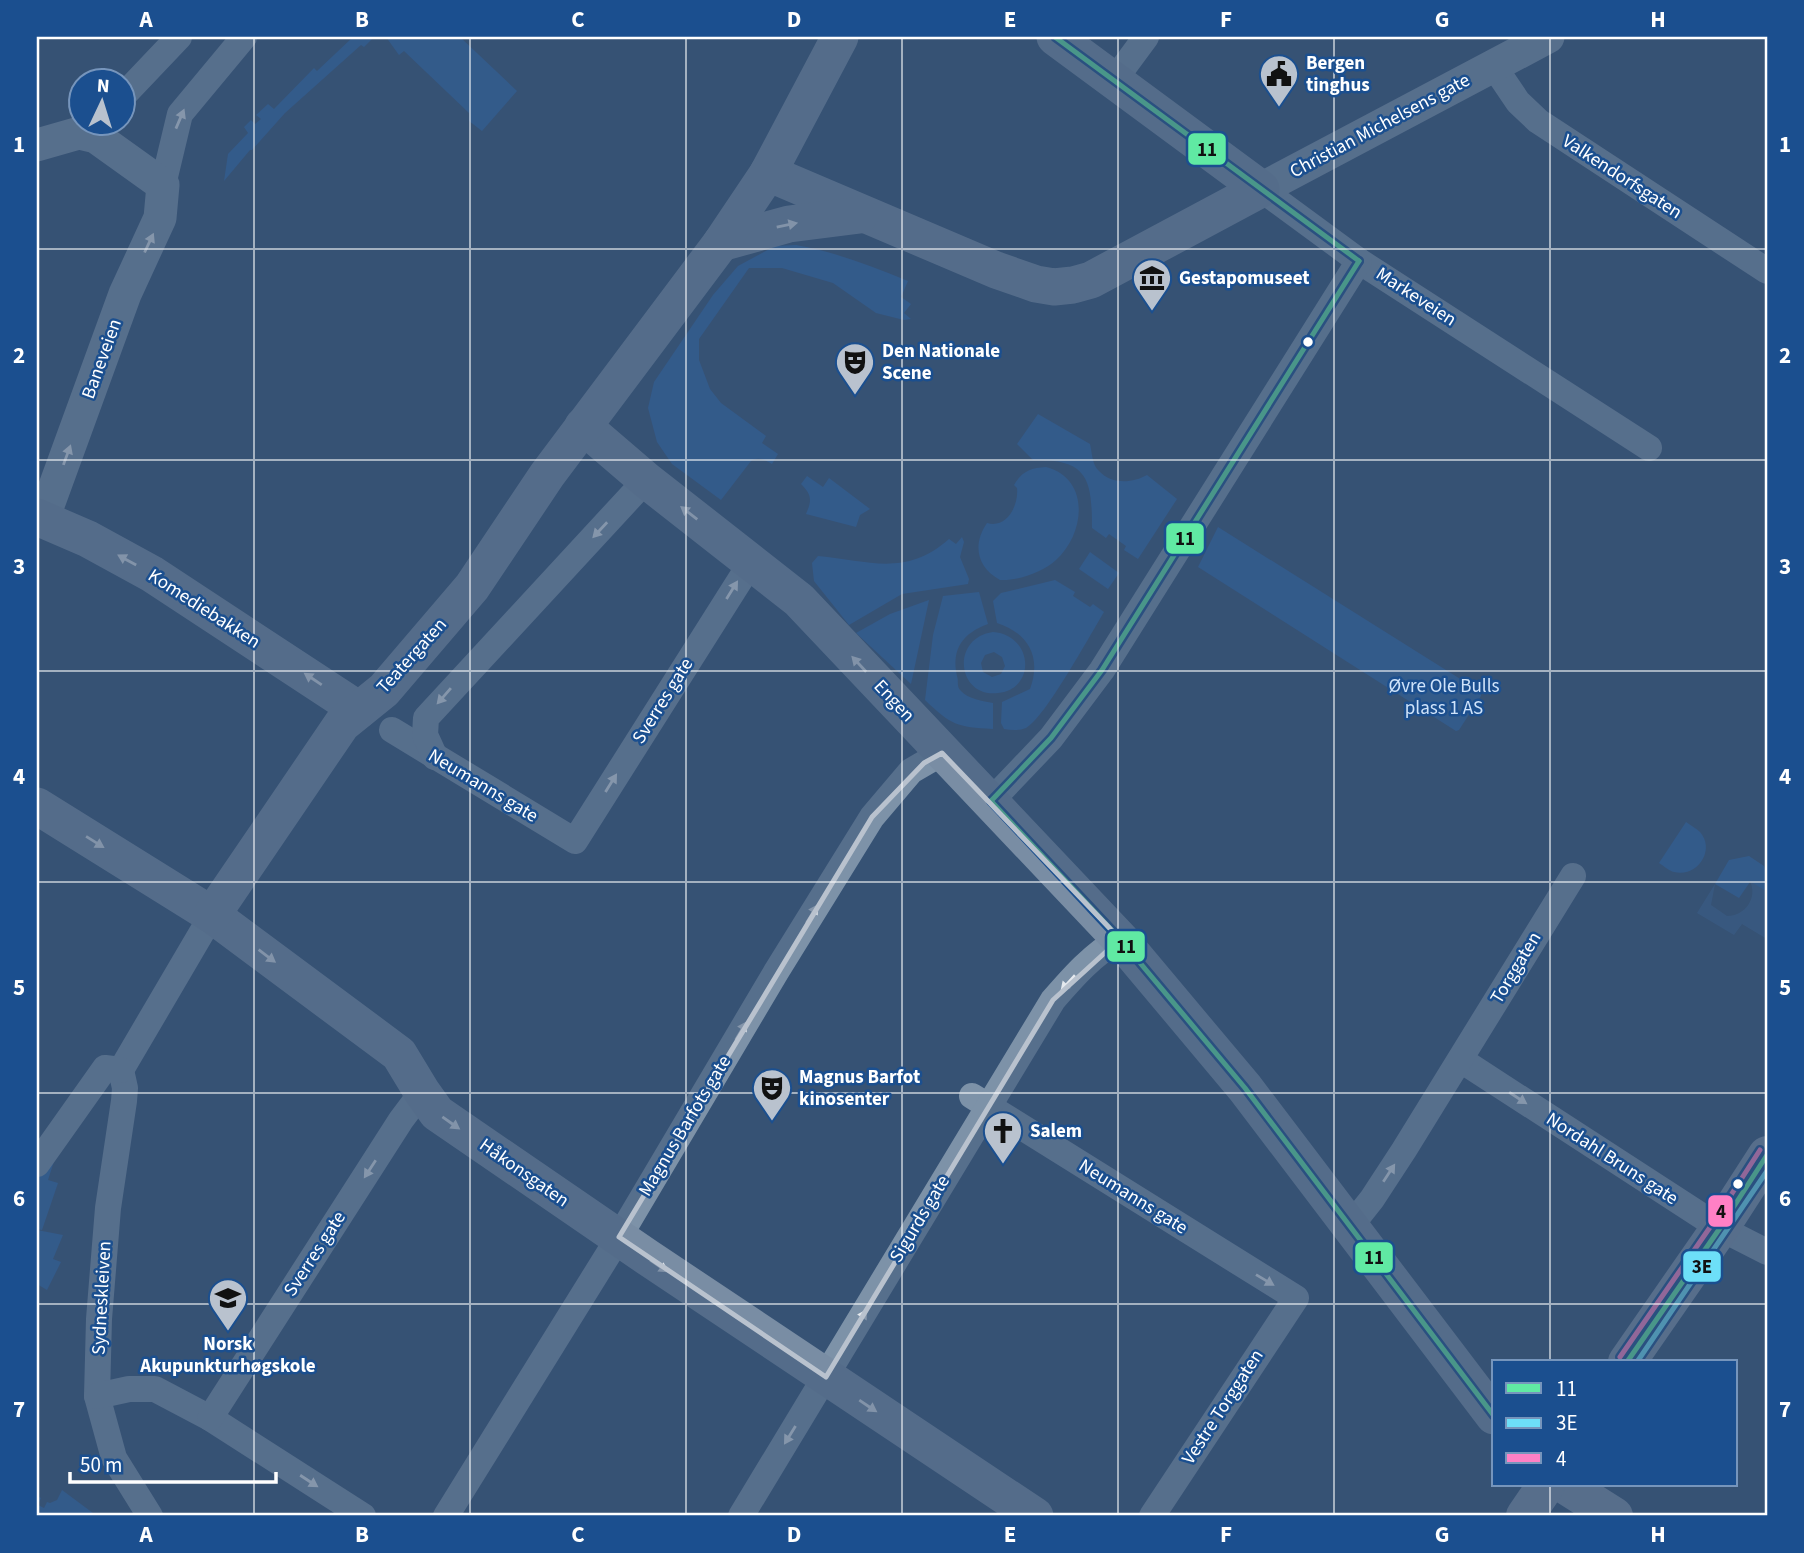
<svg xmlns="http://www.w3.org/2000/svg" width="1804" height="1553" viewBox="0 0 1804 1553" font-family="'Source Sans 3',sans-serif">
	<rect width="100%" height="100%" fill="#365274"/>
	<!-- green -->
	<g fill="#2f66a5" fill-rule="evenodd">
		<polygon points="353,37 374,37 364,47 361,45 285,113 252,150 250,150 224,181 228,154 248,133 244,127 251,120 255,124 261,119 256,115 268,104 274,109 314,68 317,71"/>
		<polygon points="386,37 460,37 517,91 482,131 469,121 469,113 404,51 399,55"/>
		<path d="M796 245C836 252 871 266 908 281L901 297 911 304 904 313 911 319 904 320 876 313 833 283 782 268H749L699 339V360L710 389 721 403 766 436 762 443 778 454 772 464C765 460 758 456 751 461L721 500 672 464 657 442 648 408 654 382 713 295 738 266 775 246Z"/>
		<path d="M1038 414 1090 444C1092 452 1092 465 1099 471 1112 485 1133 483 1147 475L1177 499 1138 559 1124 550 1126 546 1109 534 1106 538 1092 528C1092 479 1088 459 1033 460L1017 444Z"/>
		<path d="M1046 467C1091 479 1085 534 1056 560 1043 572 1018 581 1000 580 977 567 972 545 987 523 1007 529 1019 505 1017 488L1014 485C1022 471 1031 468 1046 467Z"/>
		<path d="M807 476 823 487 829 478 870 509 860 515 856 527 806 514C812 500 812 495 801 484Z"/>
		<polygon points="1218,527 1481,692 1481,696 1459,730 1456,731 1198,567"/>
		<path d="M962 537 964 542 960 557 969 579 968 584 902 594 849 625 814 581 812 563 818 556C870 561 906 577 949 539L956 544Z"/>
		<polygon points="1090,552 1119,573 1108,589 1079,569"/>
		<path d="M1055 580 1075 592 1073 596 1090 607 1093 604 1104 612C1090 635 1045 718 1026 728 1019 731 1011 730 1004 729L1001 723 1002 702 1030 689C1042 657 1028 633 997 623L993 601 1001 593Z"/>
		<path d="M979 592 988 624C963 633 951 649 957 676 959 682 956 686 961 691 968 699 983 701 993 703V729C957 727 951 725 925 700L933 635 943 596Z"/>
		<polygon points="929,600 911,684 856,633 890,614"/>
		<path d="M993 632C1033 635 1037 689 998 693 957 698 950 638 993 632ZM994 652 1002 657 1005 666 1001 674 992 677 983 672 981 663 985 655Z"/>
		<path d="M1686 822C1690 825 1696 828 1700 832 1716 850 1697 878 1674 872 1669 871 1664 866 1659 863Z"/>
		<polygon points="1749,856 1764,866 1767,878 1767,892 1750,882 1739,898 1715,884 1729,860"/>
		<polygon points="56,1155 48,1180 58,1183 42,1230 37,1229 37,1175"/>
		<polygon points="37,1230 63,1235 53,1259 61,1262 47,1290 37,1284"/>
		<polygon points="62,1490 97,1516 37,1516 37,1496 41,1498 38,1505 44,1508 47,1502 50,1503 57,1500"/>
	</g>
	<!-- water -->
	<path fill="#3b618d" d="M1750 881 1767 892 1765 904 1767 905V907L1765 908 1767 909V939L1742 924 1734 935 1697 913 1715 884 1711 905 1727 916C1745 916 1758 898 1750 881Z"/>
	<g fill="none" stroke-linecap="round" stroke-linejoin="round">
		<!-- minor -->
		<g stroke="#7d92a8" stroke-width="26">
			<polyline points="1493,65 1518,102 1538,121 1767,271"/>
			<polyline points="1115,79 1146,37"/>
			<polyline points="122,97 179,37"/>
			<polyline points="163,185 180,114 244,37"/>
			<polyline points="1261,189 1359,261 1649,448"/>
			<polyline points="392,730 575,841 752,561"/>
			<polyline points="435,757 425,735 426,718 646,480"/>
			<polyline points="991,801 1051,738 1102,670 1359,261"/>
			<polyline points="1461,1060 1720,1228 1767,1252"/>
			<polyline points="121,1070 125,1088 124,1101 108,1208 99,1319 97,1396 114,1458 150,1516"/>
			<polyline points="121,1070 212,915"/>
			<polyline points="972,1096 1296,1298 1152,1516"/>
			<polyline points="37,1164 105,1068 121,1070"/>
			<polyline points="1349,1228 1372,1199 1404,1150 1573,876"/>
			<polyline points="97,1396 129,1389 155,1389 210,1418 363,1516"/>
			<polyline points="210,1418 401,1120 422,1092"/>
			<polyline points="446,1516 619,1237 776,972 872,817 911,771 942,753"/>
			<path d="M741 1516 1053 1000C1073 977 1093 954 1120 939"/>
		</g>
		<!-- tertiary -->
		<g stroke="#7d92a8" stroke-width="33">
			<polyline points="37,145 79,133 96,137 163,185 160,218 125,294 43,519"/>
			<polyline points="1261,189 1548,37"/>
		</g>
		<!-- secondary -->
		<g stroke="#798da4" stroke-width="37">
			<polyline points="768,173 996,270 1036,284 1054,287 1073,285 1091,280 1261,189 1055,37"/>
			<polyline points="721,243 789,224 860,215"/>
			<polyline points="583,426 646,480 799,600 1120,939 1245,1088 1494,1416"/>
			<polyline points="37,517 88,539 152,574 359,710"/>
			<polyline points="37,806 212,915 399,1054 422,1092 437,1113 647,1257 1035,1516"/>
			<polyline points="212,915 342,724 384,690 472,587 547,475 721,243 768,173 840,37"/>
		</g>
		<!-- trunk -->
		<g stroke="#7e90a7" stroke-width="38">
			<polyline points="1627,1362 1720,1228 1767,1155"/>
			<polyline points="1565,1485 1614,1516"/>
			<polyline points="1525,1516 1546,1485"/>
		</g>
		<!-- bus-1 casing -->
		<g stroke="#1b4f8f" stroke-width="10">
			<g id="bus-1">
				<polyline points="1055,37 1359,261"/>
				<polyline points="991,801 1120,939 1245,1088 1494,1416"/>
				<polyline points="991,801 1051,738 1102,670 1359,261"/>
				<polyline points="1627,1362 1720,1228 1767,1155"/>
			</g>
		</g>
		<!-- bus-2 casing -->
		<g stroke="#1b4f8f" stroke-width="10">
			<polyline id="bus-2" points="1637,1362 1767,1171"/>
		</g>
		<!-- bus-3 casing -->
		<g stroke="#1b4f8f" stroke-width="10">
			<polyline id="bus-3" points="1620,1357 1713,1223 1760,1150"/>
		</g>
		<!-- bus-1 -->
		<use href="#bus-1" stroke="#60e9a3" stroke-width="5"/>
		<!-- bus-2 -->
		<use href="#bus-2" stroke="#6ddff8" stroke-width="5"/>
		<!-- bus-3 -->
		<use href="#bus-3" stroke="#ff80c5" stroke-width="5"/>
	</g>
	<!-- one-way arrows -->
	<defs><path id="oneway-solid" d="M-6-.8H1V-3.2L6.5 0L1 3.2V.8H-6Z" transform="scale(1.75)"/></defs>
	<g fill="#e5e9ee">
		<use href="#oneway-solid" transform="translate(180 119) rotate(-67)"/>
		<use href="#oneway-solid" transform="translate(149 243) rotate(-65)"/>
		<use href="#oneway-solid" transform="translate(67 455) rotate(-70)"/>
		<use href="#oneway-solid" transform="translate(600 530) rotate(133)"/>
		<use href="#oneway-solid" transform="translate(732 590) rotate(-58)"/>
		<use href="#oneway-solid" transform="translate(444 696) rotate(131)"/>
		<use href="#oneway-solid" transform="translate(611 783) rotate(-58)"/>
		<use href="#oneway-solid" transform="translate(812 914) rotate(-58)"/>
		<use href="#oneway-solid" transform="translate(1068 983) rotate(132)"/>
		<use href="#oneway-solid" transform="translate(741 1031) rotate(-59)"/>
		<use href="#oneway-solid" transform="translate(1518 1098) rotate(33)"/>
		<use href="#oneway-solid" transform="translate(370 1169) rotate(123)"/>
		<use href="#oneway-solid" transform="translate(1389 1173) rotate(-57)"/>
		<use href="#oneway-solid" transform="translate(1265 1280) rotate(31)"/>
		<use href="#oneway-solid" transform="translate(861 1319) rotate(-59)"/>
		<use href="#oneway-solid" transform="translate(790 1435) rotate(122)"/>
		<use href="#oneway-solid" transform="translate(309 1481) rotate(33)"/>
	</g>
	<g fill="#dee2e8">
		<use href="#oneway-solid" transform="translate(787 225) rotate(-12)"/>
		<use href="#oneway-solid" transform="translate(689 513) rotate(-142)"/>
		<use href="#oneway-solid" transform="translate(127 560) rotate(-151)"/>
		<use href="#oneway-solid" transform="translate(859 664) rotate(-133)"/>
		<use href="#oneway-solid" transform="translate(313 679) rotate(-146)"/>
		<use href="#oneway-solid" transform="translate(95 842) rotate(32)"/>
		<use href="#oneway-solid" transform="translate(267 956) rotate(37)"/>
		<use href="#oneway-solid" transform="translate(451 1123) rotate(35)"/>
		<use href="#oneway-solid" transform="translate(659 1266) rotate(34)"/>
		<use href="#oneway-solid" transform="translate(868 1406) rotate(34)"/>
	</g>
	<!-- marked area -->
	<path d="M0 0H1804V1553H0ZM942 753 1120 939 1053 1000 826 1377 619 1237 872 817 924 763Z" fill="#365274" fill-opacity=".55" fill-rule="evenodd"/>
	<path fill="none" stroke="#b9c2ce" stroke-width="5" stroke-linejoin="round" d="M942 753 1120 939 1053 1000 826 1377 619 1237 872 817 924 763Z"/>
	<!-- grid -->
	<path fill="none" stroke="#fff" stroke-width="2" stroke-opacity="0.55" d="M254 37V1516M470 37V1516M686 37V1516M902 37V1516M1118 37V1516M1334 37V1516M1550 37V1362M37 249H1767M37 460H1767M37 671H1767M37 882H1767M37 1093H1767M37 1304H1767M1550 1485V1516"/>
	<!-- icons -->
	<defs>
		<g id="civic-pin" transform="scale(2.0125)"><path d="M0 17L-7.5 6A9.5 9.5 0 1 1 7.5 6Z" fill="#b9c2ce" stroke="#1b4f8f"/><path d="M-.6-6.5H3V-4.5H.6V-3L4-1V1h2V6H-6V1h2V-1L-.6-3ZM-1.2 2.5V6h2.4V2.5Z" fill="#111"/></g>
		<g id="museum-pin" transform="scale(2.0125)"><path d="M0 17L-7.5 6A9.5 9.5 0 1 1 7.5 6Z" fill="#b9c2ce" stroke="#1b4f8f"/><path d="M0-6L6-3V-2H-6V-3ZM-5-1h2V3h-2ZM-1-1h2V3h-2ZM3-1h2V3H3ZM-6 4H6V6H-6Z" fill="#111"/></g>
		<g id="theatre-pin" transform="scale(2.0125)"><path d="M0 17L-7.5 6A9.5 9.5 0 1 1 7.5 6Z" fill="#b9c2ce" stroke="#1b4f8f"/><path d="M-5-5.5Q0-4 5-5.5V0Q5 5 0 6Q-5 5-5 0ZM-3.3-2.5H-1v1.5H-3.3ZM1-2.5H3.3v1.5H1ZM-2.8 1Q0 5.5 2.8 1Z" fill="#111"/></g>
		<g id="church-pin" transform="scale(2.0125)"><path d="M0 17L-7.5 6A9.5 9.5 0 1 1 7.5 6Z" fill="#b9c2ce" stroke="#1b4f8f"/><path d="M-1.2-6h2.4v3.5h3.3v2.4h-3.3V6h-2.4V-.1h-3.3v-2.4h3.3Z" fill="#111"/></g>
		<g id="university-pin" transform="scale(2.0125)"><path d="M0 17L-7.5 6A9.5 9.5 0 1 1 7.5 6Z" fill="#b9c2ce" stroke="#1b4f8f"/><path d="M0-5L7-2L0 1L-7-2ZM-4 1L0 2.5L4 1V4Q0 6-4 4Z" fill="#111"/></g>
	</defs>
	<g fill-rule="evenodd">
		<use href="#civic-pin" x="1279" y="74"/>
		<use href="#museum-pin" x="1152" y="278"/>
		<use href="#theatre-pin" x="855" y="362"/>
		<use href="#theatre-pin" x="772" y="1088"/>
		<use href="#church-pin" x="1003" y="1131"/>
		<use href="#university-pin" x="228" y="1298"/>
	</g>
	<!-- markers -->
	<g fill="#fff" stroke="#1b4f8f" stroke-width="2.5">
		<circle cx="1308" cy="342" r="6"/>
		<circle cx="1738" cy="1184" r="6"/>
	</g>
	<g text-anchor="middle" dominant-baseline="central" stroke-width="5" stroke-linejoin="round" paint-order="stroke">
		<!-- poi labels -->
		<g font-size="19" font-weight="bold" fill="#fff" stroke="#1b4f8f" text-anchor="start">
			<text x="1306" y="63">Bergen<tspan x="1306" dy="22">tinghus</tspan></text>
			<text x="1179" y="278">Gestapomuseet</text>
			<text x="882" y="351">Den Nationale<tspan x="882" dy="22">Scene</tspan></text>
			<text x="799" y="1077">Magnus Barfot<tspan x="799" dy="22">kinosenter</tspan></text>
			<text x="1030" y="1131">Salem</text>
			<text x="228" y="1344" text-anchor="middle">Norsk<tspan x="228" dy="22">Akupunkturhøgskole</tspan></text>
		</g>
		<!-- street labels -->
		<g font-size="19" fill="#fff" stroke="#1b4f8f">
			<text transform="translate(1380 126) rotate(-28)">Christian Michelsens gate</text>
			<text transform="translate(1622 177) rotate(33)">Valkendorfsgaten</text>
			<text transform="translate(1416 297) rotate(33)">Markeveien</text>
			<text transform="translate(102 359) rotate(-70)">Baneveien</text>
			<text transform="translate(204 609) rotate(33)">Komediebakken</text>
			<text transform="translate(412 656) rotate(-48)">Teatergaten</text>
			<text transform="translate(663 701) rotate(-58)">Sverres gate</text>
			<text transform="translate(894 701) rotate(47)">Engen</text>
			<text transform="translate(483 786) rotate(31)">Neumanns gate</text>
			<text transform="translate(1516 968) rotate(-59)">Torggaten</text>
			<text transform="translate(685 1126) rotate(-59)">Magnus Barfots gate</text>
			<text transform="translate(1612 1159) rotate(33)">Nordahl Bruns gate</text>
			<text transform="translate(524 1173) rotate(35)">Håkonsgaten</text>
			<text transform="translate(1133 1197) rotate(32)">Neumanns gate</text>
			<text transform="translate(920 1219) rotate(-59)">Sigurds gate</text>
			<text transform="translate(315 1254) rotate(-57)">Sverres gate</text>
			<text transform="translate(102 1298) rotate(-87)">Sydneskleiven</text>
			<text transform="translate(1223 1407) rotate(-57)">Vestre Torggaten</text>
		</g>
		<!-- park labels -->
		<g font-size="19" fill="#cfe3fa" stroke="#1b4f8f">
			<text x="1444" y="686">Øvre Ole Bulls<tspan x="1444" dy="22">plass 1 AS</tspan></text>
		</g>
	</g>
	<g stroke="#1b4f8f" stroke-width="2.5">
		<rect x="1187" y="132" width="40" height="34" rx="7" fill="#60e9a3"/>
		<rect x="1165" y="522" width="40" height="33" rx="7" fill="#60e9a3"/>
		<rect x="1106" y="930" width="40" height="33" rx="7" fill="#60e9a3"/>
		<rect x="1707" y="1194" width="27" height="34" rx="7" fill="#ff80c5"/>
		<rect x="1354" y="1241" width="40" height="33" rx="7" fill="#60e9a3"/>
		<rect x="1682" y="1250" width="40" height="33" rx="7" fill="#6ddff8"/>
	</g>
	<g font-size="19" text-anchor="middle" font-weight="bold" fill="#111">
		<text x="1207" y="156">11</text>
		<text x="1185" y="545">11</text>
		<text x="1126" y="953">11</text>
		<text x="1721" y="1218">4</text>
		<text x="1374" y="1264">11</text>
		<text x="1702" y="1273">3E</text>
	</g>
	<!-- border -->
	<rect width="1804" height="1553" fill="none" stroke="#1b4f8f" stroke-width="77"/>
	<!-- legend -->
	<rect x="1492" y="1360" width="245" height="126" fill="#1b4f8f" stroke="#7695bc" stroke-width="2"/>
	<rect x="1506" y="1383" width="35" height="10" fill="#60e9a3" stroke="#7695bc" stroke-width="2"/>
	<text x="1556" y="1396" font-size="21" fill="#ffffff">11</text>
	<rect x="1506" y="1418" width="35" height="10" fill="#6ddff8" stroke="#7695bc" stroke-width="2"/>
	<text x="1556" y="1430" font-size="21" fill="#ffffff">3E</text>
	<rect x="1506" y="1453" width="35" height="10" fill="#ff80c5" stroke="#7695bc" stroke-width="2"/>
	<text x="1556" y="1466" font-size="21" fill="#ffffff">4</text>
	<!-- north arrow -->
	<g transform="translate(102 102) rotate(4)"><circle r="33" fill="#1b4f8f" stroke="#7695bc" stroke-width="2"/>
	<path d="M0-5L12 26L0 18L-12 26Z" fill="#b9c2ce"/>
	<text y="-10" font-size="19" font-weight="bold" text-anchor="middle" fill="#ffffff">N</text>
	</g>
	<!-- scale -->
	<path d="M70 1472v10h206v-10" fill="none" stroke="#ffffff" stroke-width="3.5"/>
	<text x="80" y="1472" font-size="21" fill="#ffffff" stroke="#1b4f8f" stroke-width="5" paint-order="stroke">50 m</text>
	<rect x="38" y="38" width="1728" height="1476" fill="none" stroke="#fff" stroke-width="2.5"/>
	<g font-size="23" text-anchor="middle" font-weight="bold" fill="#fff">
		<text x="146" y="27">A</text>
		<text x="362" y="27">B</text>
		<text x="578" y="27">C</text>
		<text x="794" y="27">D</text>
		<text x="1010" y="27">E</text>
		<text x="1226" y="27">F</text>
		<text x="1442" y="27">G</text>
		<text x="1658" y="27">H</text>
		<text x="19" y="152">1</text>
		<text x="1785" y="152">1</text>
		<text x="19" y="363">2</text>
		<text x="1785" y="363">2</text>
		<text x="19" y="574">3</text>
		<text x="1785" y="574">3</text>
		<text x="19" y="784">4</text>
		<text x="1785" y="784">4</text>
		<text x="19" y="995">5</text>
		<text x="1785" y="995">5</text>
		<text x="19" y="1206">6</text>
		<text x="1785" y="1206">6</text>
		<text x="19" y="1417">7</text>
		<text x="1785" y="1417">7</text>
		<text x="146" y="1542">A</text>
		<text x="362" y="1542">B</text>
		<text x="578" y="1542">C</text>
		<text x="794" y="1542">D</text>
		<text x="1010" y="1542">E</text>
		<text x="1226" y="1542">F</text>
		<text x="1442" y="1542">G</text>
		<text x="1658" y="1542">H</text>
	</g>
</svg>
